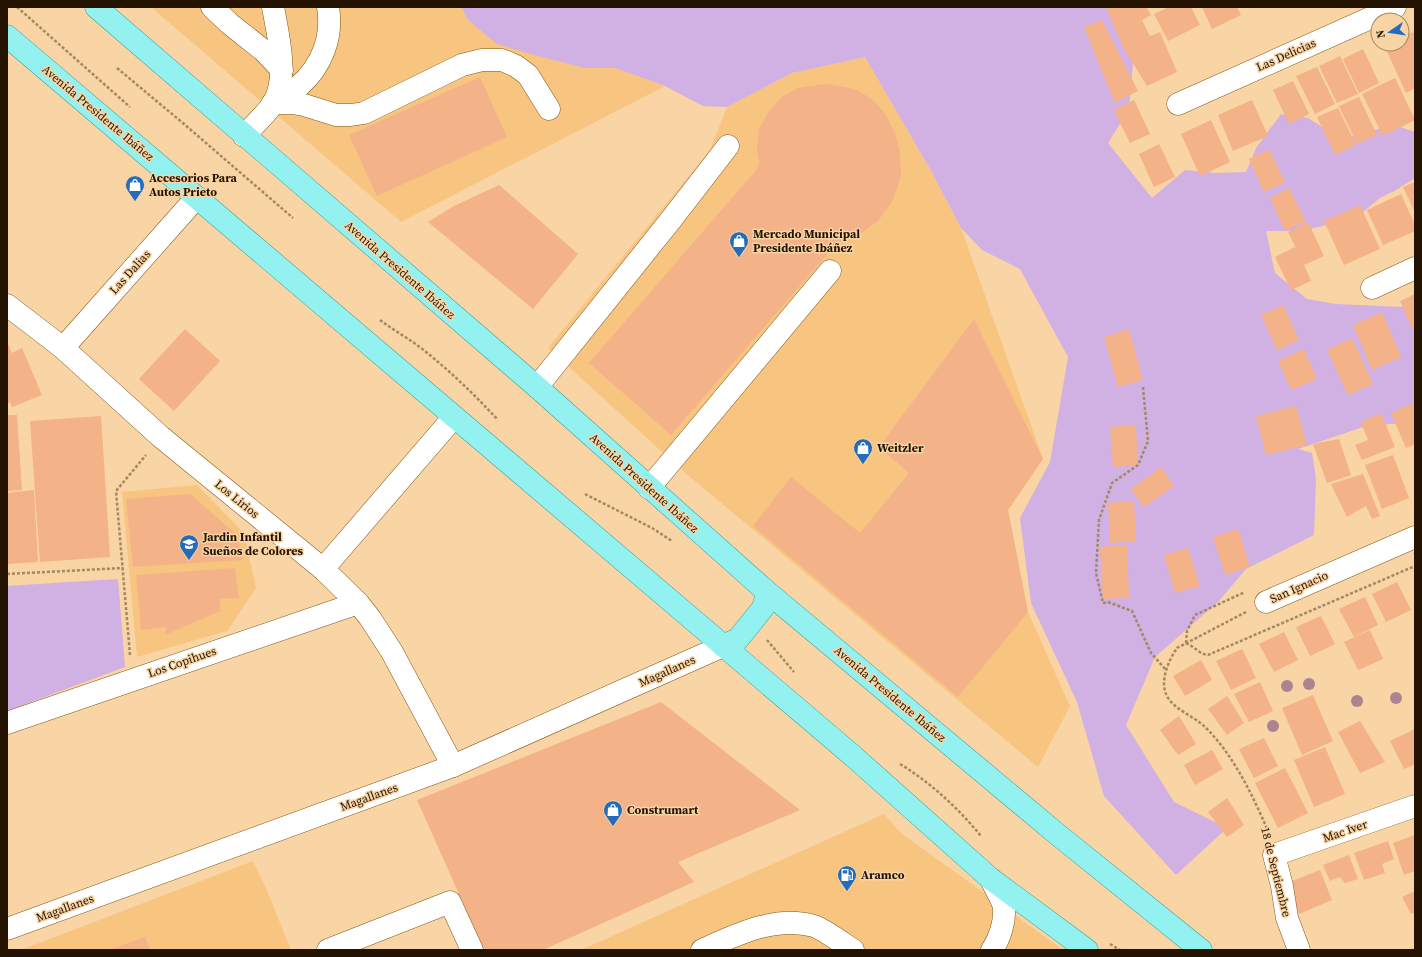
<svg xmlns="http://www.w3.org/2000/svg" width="1422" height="957" viewBox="0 0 1422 957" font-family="'Source Serif 4',serif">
	<rect width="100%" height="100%" fill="#f9d4a4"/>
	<!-- built -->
	<g fill="#f8c580">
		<polygon points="151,7 461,7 468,20 585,68 615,68 665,86 401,222"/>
		<polygon points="865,57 930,169 961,228 1043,459 1008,510 1028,612 1070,706 1038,767 683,471 548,348 710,150 727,107 792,73"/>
		<polygon points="197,485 244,533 256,588 227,631 137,657 122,492"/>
		<polygon points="884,814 901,833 1063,950 581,950"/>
		<polygon points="253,861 265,886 291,950 21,950"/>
	</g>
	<!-- green -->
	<g fill="#d1b0e3">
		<polygon points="461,7 1118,7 1133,64 1129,109 1108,143 1152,198 1185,170 1216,173 1246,172 1256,148 1281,114 1308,118 1341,139 1394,125 1415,132 1415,178 1396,190 1380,198 1359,215 1340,222 1300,231 1266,231 1275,273 1307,299 1336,304 1405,307 1415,323 1415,422 1366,426 1298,449 1312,453 1316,478 1314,535 1246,569 1218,602 1155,657 1126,725 1174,802 1227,828 1176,875 1104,796 1077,702 1031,603 1020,518 1050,462 1068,357 1020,269 982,250 961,228 930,169 865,57 792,73 727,107 703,106 665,86 615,68 585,68 534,55 497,44 468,20"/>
		<polygon points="118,579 125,667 7,711 7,586"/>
	</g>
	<!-- building -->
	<g fill="#f3b288">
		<polygon points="1106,7 1146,7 1151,15 1142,20 1150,36 1160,32 1177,72 1147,86 1123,47"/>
		<polygon points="1169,7 1191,7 1200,25 1168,41 1154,14"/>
		<polygon points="1202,7 1237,7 1241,15 1212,29"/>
		<polygon points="1102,20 1138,91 1115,103 1084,27"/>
		<polygon points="1413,32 1415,35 1415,88 1406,93 1384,45 1402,44 1402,37"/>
		<polygon points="1363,49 1379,83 1359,93 1343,59"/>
		<polygon points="1340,56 1358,94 1337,103 1319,66"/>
		<polygon points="1317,67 1335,104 1315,114 1296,76"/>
		<polygon points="480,77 507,137 377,196 349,135"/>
		<polygon points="1395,78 1415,120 1383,136 1362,94"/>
		<polygon points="1293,81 1309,114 1289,124 1273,90"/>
		<polygon points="827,84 855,89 872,99 884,112 895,133 900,153 901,176 892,202 878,221 860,234 837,243 671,435 589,363 757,169 759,163 757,151 759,129 769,111 782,97 798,88"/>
		<polygon points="1359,97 1377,135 1357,144 1339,106"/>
		<polygon points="1134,100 1150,134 1130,143 1114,110"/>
		<polygon points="1252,100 1268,136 1233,151 1218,115"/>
		<polygon points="1338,108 1356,145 1335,155 1317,117"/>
		<polygon points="1211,120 1230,162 1200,176 1181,134"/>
		<polygon points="1159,144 1175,177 1154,187 1139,154"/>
		<polygon points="1269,149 1285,182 1264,192 1249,159"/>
		<polygon points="1415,182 1415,212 1403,187"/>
		<polygon points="499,185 578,254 533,309 428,222 454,206"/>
		<polygon points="1289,188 1306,221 1285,231 1270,198"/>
		<polygon points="1401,194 1415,225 1415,231 1383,245 1367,210"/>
		<polygon points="1360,205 1380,249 1344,265 1324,221"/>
		<polygon points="1308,222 1324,256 1304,265 1311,281 1291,290 1275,257 1295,247 1298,252 1288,232"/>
		<polygon points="1415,294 1415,335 1400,301"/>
		<polygon points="1283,305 1299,340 1277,350 1261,315"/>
		<polygon points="1382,312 1401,357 1372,370 1353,325"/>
		<polygon points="974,319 1043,459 1008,510 1028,612 958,697 753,526 791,477 860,533 909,473 879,447"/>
		<polygon points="185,329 220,361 174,411 139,379"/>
		<polygon points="1129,329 1143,380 1118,387 1104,337"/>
		<polygon points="1352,338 1373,384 1348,395 1327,350"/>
		<polygon points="7,341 12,353 22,348 42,395 12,407 10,402 7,404"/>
		<polygon points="1304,349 1317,379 1291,390 1278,361"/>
		<polygon points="1415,402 1415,444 1406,448 1391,413"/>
		<polygon points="1296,406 1307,445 1266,455 1256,416"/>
		<polygon points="1381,413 1395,447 1362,460 1355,445 1368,440 1361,422"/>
		<polygon points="7,415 17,415 22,490 7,491"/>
		<polygon points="101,416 110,557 40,562 30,421"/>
		<polygon points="1136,425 1138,465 1113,467 1110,427"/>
		<polygon points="1339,439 1351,475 1327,483 1313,444"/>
		<polygon points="1393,455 1409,498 1382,509 1365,465"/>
		<polygon points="1161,467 1174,486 1144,507 1131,489"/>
		<polygon points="1363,474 1380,516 1372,519 1366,506 1347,517 1331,484"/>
		<polygon points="34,490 38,562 7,564 7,493"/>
		<polygon points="190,494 238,536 242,560 133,567 126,499"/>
		<polygon points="1134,501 1136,541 1110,543 1108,503"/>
		<polygon points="1238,529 1250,567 1225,575 1213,537"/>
		<polygon points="1127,545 1129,598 1103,599 1100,547"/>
		<polygon points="1188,548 1200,586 1175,593 1164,555"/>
		<polygon points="235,568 239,598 220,599 220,611 165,635 166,627 141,630 136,575"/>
		<polygon points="1397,582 1411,610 1386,622 1372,594"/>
		<polygon points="1365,597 1378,625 1354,637 1339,609"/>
		<polygon points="1321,616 1335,644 1310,656 1296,627"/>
		<polygon points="1370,630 1383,659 1358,670 1344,642"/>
		<polygon points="1284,632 1298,660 1274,672 1259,644"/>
		<polygon points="1242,649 1256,678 1231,690 1216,661"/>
		<polygon points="1201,660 1212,680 1185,696 1173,676"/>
		<polygon points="1260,682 1273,711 1249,722 1234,694"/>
		<polygon points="1313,695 1333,741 1302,755 1282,708"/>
		<polygon points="1227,696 1244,723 1227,735 1208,709"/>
		<polygon points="661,702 800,810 678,862 694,882 543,950 484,950 417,800"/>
		<polygon points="1179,716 1196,744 1178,755 1160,730"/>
		<polygon points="1360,721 1385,762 1360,773 1338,732"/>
		<polygon points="1415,729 1415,764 1404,769 1390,741"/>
		<polygon points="1264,738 1278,766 1254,778 1239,749"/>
		<polygon points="1325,747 1345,794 1314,807 1294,760"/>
		<polygon points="1212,750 1223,769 1195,785 1184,765"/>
		<polygon points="1285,768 1308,813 1278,828 1255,783"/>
		<polygon points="1227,798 1244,825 1227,837 1208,812"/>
		<polygon points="1415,835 1415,871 1404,875 1393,843"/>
		<polygon points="1388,841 1394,859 1382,864 1385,873 1364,880 1354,853"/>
		<polygon points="1349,855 1358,879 1345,883 1340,877 1330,881 1323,865"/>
		<polygon points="1320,870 1332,900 1299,914 1287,883"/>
		<polygon points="1415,891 1415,912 1411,914 1402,897"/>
		<polygon points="145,937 150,950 109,950"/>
	</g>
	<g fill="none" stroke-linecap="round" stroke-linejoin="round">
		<!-- minor casing -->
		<g stroke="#805715" stroke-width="23">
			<g id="minor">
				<polyline points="212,7 230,24 264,51 282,70"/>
				<polyline points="273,103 292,103 304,105 336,115 351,115 364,113 462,65 482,60 502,60 516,66 528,75 549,109"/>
				<path d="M273 103C281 98 291 93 299 86 322 66 333 37 328 7"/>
				<polyline points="1178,104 1395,7"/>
				<path d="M244 136C253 126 265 115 273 104 289 78 278 35 273 7"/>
				<polyline points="1372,288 1415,268"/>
				<polyline points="7,305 63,348 161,437 323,569 358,603 370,618 392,652 453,766"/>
				<polyline points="63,348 197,197"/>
				<polyline points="537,387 670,221 728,146"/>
				<polyline points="649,488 830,271"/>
				<polyline points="323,569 454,417"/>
				<polyline points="1266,602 1415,537"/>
				<polyline points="7,723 358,603"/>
				<path d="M991 879C994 887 1003 900 1004 908 1005 922 1000 938 992 950"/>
				<polyline points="7,929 453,766 723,646"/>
				<polyline points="328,950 450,902 472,950"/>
				<path d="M702 950C736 935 775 915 814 926 823 929 844 944 853 950"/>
				<polyline points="1299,950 1287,918 1282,886 1274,855 1415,806"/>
			</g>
		</g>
		<!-- major casing -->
		<g stroke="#3d9d95" stroke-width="23">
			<g id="major">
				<polyline points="96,7 537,387 766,591 1057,834 1201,950"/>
				<polyline points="7,36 853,756 991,879 1087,950"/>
				<polyline points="723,646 738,639 763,608 766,597 766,591"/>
			</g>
		</g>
		<!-- path -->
		<g stroke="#a48763" stroke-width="2.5" stroke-dasharray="3 2" stroke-linecap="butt">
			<polyline points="17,7 130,107"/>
			<polyline points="117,68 184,124 293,218"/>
			<path d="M380 320C393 330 408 338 421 348 449 370 474 394 498 420"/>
			<polyline points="1143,387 1148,441 1138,465 1112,483 1099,520 1096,573 1103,603 1108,602 1132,611 1151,653 1166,670"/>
			<polyline points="585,494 652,528 672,541"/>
			<polyline points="7,574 123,568"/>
			<path d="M1246 612 1177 648C1169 660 1160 679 1166 694 1172 709 1194 716 1205 727 1233 754 1253 796 1268 831"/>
			<polyline points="767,640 794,672"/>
			<polyline points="1186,643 1187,631 1195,615 1245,592"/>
			<path d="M1186 643C1195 647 1199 654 1208 655L1415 566"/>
			<polyline points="130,655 116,491 146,455"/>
			<path d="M900 764C931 783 958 808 981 836"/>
			<polyline points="1110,944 1120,950"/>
		</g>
		<!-- minor -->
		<use href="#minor" stroke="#fff" stroke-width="22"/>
		<!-- major -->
		<use href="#major" stroke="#93f1ef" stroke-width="22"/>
	</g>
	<!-- trees -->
	<g fill="#ab8391">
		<circle cx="1309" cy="684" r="6"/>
		<circle cx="1287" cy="686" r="6"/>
		<circle cx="1396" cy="698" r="6"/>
		<circle cx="1357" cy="701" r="6"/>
		<circle cx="1273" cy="726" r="6"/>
	</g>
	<!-- icons -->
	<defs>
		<g id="shop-pin" transform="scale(1)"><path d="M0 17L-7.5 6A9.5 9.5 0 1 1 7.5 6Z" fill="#236bbb" stroke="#f9d4a4"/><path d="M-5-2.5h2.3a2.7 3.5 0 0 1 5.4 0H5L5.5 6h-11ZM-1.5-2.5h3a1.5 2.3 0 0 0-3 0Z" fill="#fff"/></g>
		<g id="school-pin" transform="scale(1)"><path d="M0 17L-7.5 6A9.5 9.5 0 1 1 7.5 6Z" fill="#236bbb" stroke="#f9d4a4"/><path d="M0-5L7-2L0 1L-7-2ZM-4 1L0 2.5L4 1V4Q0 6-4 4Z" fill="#fff"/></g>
		<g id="fuel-pin" transform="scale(1)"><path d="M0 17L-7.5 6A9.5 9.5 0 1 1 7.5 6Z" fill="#236bbb" stroke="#f9d4a4"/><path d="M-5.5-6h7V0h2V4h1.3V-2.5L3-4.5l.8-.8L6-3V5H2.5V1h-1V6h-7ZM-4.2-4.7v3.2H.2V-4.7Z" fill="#fff"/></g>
	</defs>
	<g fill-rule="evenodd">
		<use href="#shop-pin" x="135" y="185"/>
		<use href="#shop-pin" x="739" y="241"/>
		<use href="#shop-pin" x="863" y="448"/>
		<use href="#school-pin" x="189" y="544"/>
		<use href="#shop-pin" x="613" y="810"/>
		<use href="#fuel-pin" x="847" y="875"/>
	</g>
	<g text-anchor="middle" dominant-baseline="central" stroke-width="3" stroke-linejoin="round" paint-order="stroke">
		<!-- street labels -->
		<g font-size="12" fill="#231300" stroke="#f9d4a4">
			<text transform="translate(1286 55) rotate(-24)">Las Delicias</text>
			<text transform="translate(98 113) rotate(40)">Avenida Presidente Ibáñez</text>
			<text transform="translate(400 270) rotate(41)">Avenida Presidente Ibáñez</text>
			<text transform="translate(130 272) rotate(-48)">Las Dalias</text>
			<text transform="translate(644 483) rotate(42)">Avenida Presidente Ibáñez</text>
			<text transform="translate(237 499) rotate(39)">Los Lirios</text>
			<text transform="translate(1299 587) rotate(-24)">San Ignacio</text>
			<text transform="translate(182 662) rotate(-19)">Los Copihues</text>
			<text transform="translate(667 671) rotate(-24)">Magallanes</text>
			<text transform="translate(890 694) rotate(40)">Avenida Presidente Ibáñez</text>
			<text transform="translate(369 797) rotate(-20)">Magallanes</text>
			<text transform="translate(1345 831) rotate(-19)">Mac Iver</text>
			<text transform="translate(1276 872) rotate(76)">18 de Septiembre</text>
			<text transform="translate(65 908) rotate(-20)">Magallanes</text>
		</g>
		<!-- poi labels -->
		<g font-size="12" font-weight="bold" fill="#231300" stroke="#f9d4a4" text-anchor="start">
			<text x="149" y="178">Accesorios Para<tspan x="149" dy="14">Autos Prieto</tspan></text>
			<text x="753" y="234">Mercado Municipal<tspan x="753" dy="14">Presidente Ibáñez</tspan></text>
			<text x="877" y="448">Weitzler</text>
			<text x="203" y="537">Jardin Infantil<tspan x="203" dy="14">Sueños de Colores</tspan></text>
			<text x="627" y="810">Construmart</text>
			<text x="861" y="875">Aramco</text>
		</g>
	</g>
	<!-- border -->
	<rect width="1422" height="957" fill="none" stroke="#231300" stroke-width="16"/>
	<!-- north arrow -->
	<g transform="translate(1390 32) rotate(257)"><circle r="19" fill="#f9d4a4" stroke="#a38762"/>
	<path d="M0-3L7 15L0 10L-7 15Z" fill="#236bbb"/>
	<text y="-6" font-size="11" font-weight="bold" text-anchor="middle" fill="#231300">N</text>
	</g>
</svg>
